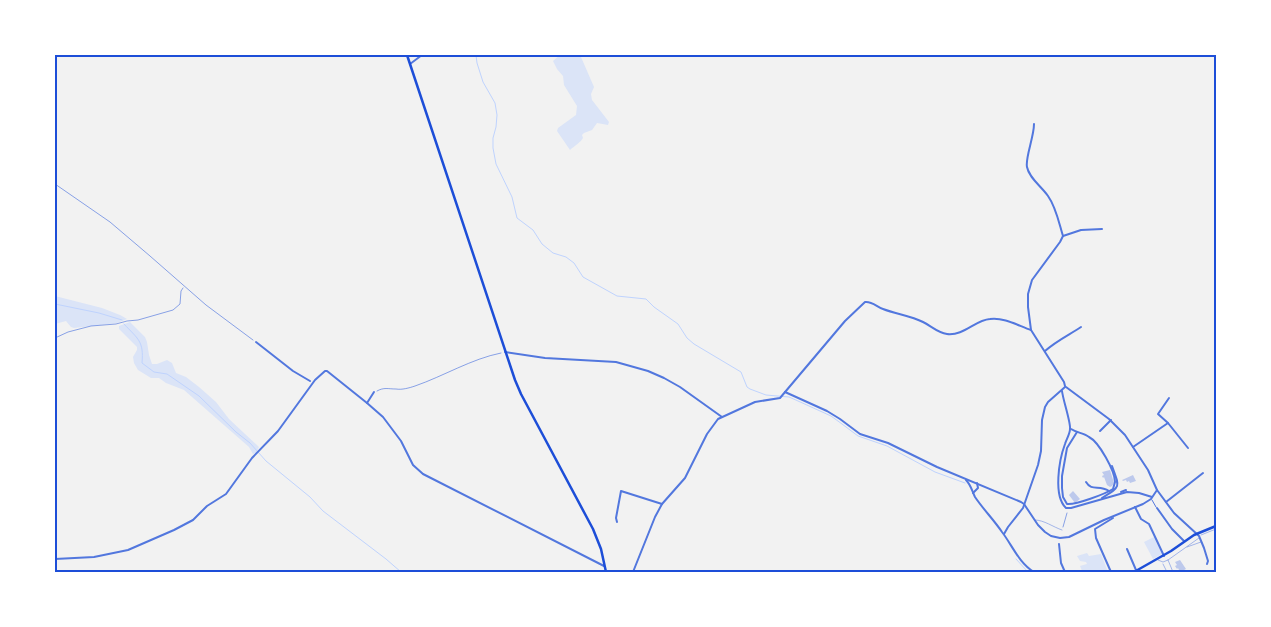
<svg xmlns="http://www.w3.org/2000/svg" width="1271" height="627" viewBox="0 0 1271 627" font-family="Signika,sans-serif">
	<rect width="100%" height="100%" fill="#f2f2f2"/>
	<!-- green -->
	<g fill="#dbe4f7">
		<path d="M560 55H578L581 57 594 87 591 94 592 100 609 122 608 125 597 123 592 130 584 133 582 135 583 138C581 142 573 147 570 150L557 131 558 128 576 115 577 106 564 85 563 76 557 69 553 61Z"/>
		<polygon points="55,296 102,308 120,315 127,319 117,323 74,328 71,327 66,321 55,324"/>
		<polygon points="130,322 145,337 147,342 149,355 152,364 157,364 167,360 172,363 176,373 186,377 199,387 216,402 229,419 259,447 256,453 253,454 249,447 184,390 166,383 159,378 151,378 138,370 134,363 133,357 137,350 137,347 119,329 119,326"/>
		<polygon points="1154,537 1162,554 1153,559 1144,542"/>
		<polygon points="1087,553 1089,556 1101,554 1108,572 1080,572 1082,571 1080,566 1087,564 1086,562 1080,561 1077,556"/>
	</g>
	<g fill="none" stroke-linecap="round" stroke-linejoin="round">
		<!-- stream -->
		<g stroke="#bfd3fe" stroke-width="1">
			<polyline points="476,55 477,63 483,82 495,103 497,115 496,127 493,138 493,148 496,164 512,197 517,218 533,230 542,244 553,253 566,257 574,263 583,277 617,296 646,299 654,307 678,324 687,338 694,344 741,372 747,387 750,389 766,395 789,397 798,401 831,416 842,424 858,436 887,446 935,472 965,483"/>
			<polyline points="55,304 99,313 122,320"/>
			<path d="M124 324C138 339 144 341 142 363L154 372 167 374 199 396 236 432 250 443 266 461 310 497 323 511 386 559 401 572"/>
			<polyline points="1016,559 1028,572"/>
		</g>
	</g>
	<!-- building -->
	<g fill="#bdc9ec">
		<polygon points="1110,470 1114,483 1112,486 1110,487 1107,485 1104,477 1103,478 1102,476 1104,475 1102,472"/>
		<polygon points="1133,475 1136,481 1130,483 1129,481 1127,482 1126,480 1123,481 1122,480"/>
		<polygon points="1073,491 1080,499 1075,503 1069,495"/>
		<polygon points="1180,560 1186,569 1180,572 1178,568 1177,569 1175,566 1177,565 1175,562"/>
	</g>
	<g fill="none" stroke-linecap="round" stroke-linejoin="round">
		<!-- path -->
		<g stroke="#1d4ed8" stroke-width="0.5">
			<polyline points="55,184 110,222 150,256 206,305 253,340"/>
			<polyline points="55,338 68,332 91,326 116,324 127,321 138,320 173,310 180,304 181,291 183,288"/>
			<path d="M377 391C384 387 388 389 396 389 402 390 409 388 415 386 444 376 471 359 501 353"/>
			<polyline points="1063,527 1067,513"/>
		</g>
		<!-- service -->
		<g stroke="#5277de" stroke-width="0.5">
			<path d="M1035 520C1044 520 1053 527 1062 530"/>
			<polyline points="1201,535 1216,529"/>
			<polyline points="1187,547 1201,542"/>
			<polyline points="1158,560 1163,562 1168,560 1199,538"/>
			<polyline points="1168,560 1173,572"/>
			<polyline points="1163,564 1167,572"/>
		</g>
		<!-- pedestrian -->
		<polyline stroke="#5277de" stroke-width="1" points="1152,500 1156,507"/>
		<!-- minor -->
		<g stroke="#5277de" stroke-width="2">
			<polyline points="410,64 422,55"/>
			<path d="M1034 124C1034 137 1025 158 1027 167 1029 178 1041 186 1048 196 1056 207 1059 223 1063 236L1060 242 1032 280 1028 294V307L1031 330 1064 382 1065 386"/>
			<polyline points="1063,236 1081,230 1102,229"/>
			<polyline points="256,342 293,371 310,381"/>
			<path d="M1045 351C1056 341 1069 335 1081 327"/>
			<polyline points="505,352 545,358 616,362 648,371 664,378 680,387 722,417"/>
			<polyline points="1066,387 1109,419 1125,435 1148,470 1157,490 1174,513 1199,536 1204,548 1208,561 1207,564"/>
			<path d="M1062 391C1063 400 1071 423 1070 429 1070 434 1066 440 1065 444 1059 460 1053 496 1066 508H1071L1127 492 1139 493 1152 497"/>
			<polyline points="785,392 827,411 840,419 860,434 888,443 937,467 1021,502 1024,504 1038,525 1045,532 1051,536 1060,538 1069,537 1104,520 1143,504 1151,499 1157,490"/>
			<polyline points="367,403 374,392"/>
			<polyline points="1168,423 1188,448"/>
			<path d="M1071 429C1077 433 1084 433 1089 437 1099 442 1115 471 1115 482 1115 482 1113 489 1113 489 1105 494 1076 505 1067 504L1063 497 1062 488V476L1067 448 1077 432"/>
			<polyline points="1100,431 1111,420"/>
			<polyline points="1133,447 1168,423 1158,414 1169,398"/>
			<path d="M966 480C971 485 972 491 975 497 983 509 994 520 1002 532 1012 545 1019 563 1034 572"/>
			<path d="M1086 482C1092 492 1099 484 1109 491"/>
			<polyline points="1121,492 1126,490"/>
			<polyline points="973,493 978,488 977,483"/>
			<path d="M1102 498C1121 486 1120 488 1112 466"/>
			<polyline points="1166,502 1203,473"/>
			<polyline points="1135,507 1141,519 1149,524 1164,556"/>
			<polyline points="1157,508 1172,529 1184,541"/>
			<polyline points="617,522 616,518 621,491 662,504"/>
			<polyline points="1004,534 1008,527 1023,508 1038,465 1041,451 1042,420 1045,407 1048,402 1065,387"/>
			<polyline points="1059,544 1061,563 1065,572"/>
			<polyline points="1127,549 1136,570"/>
			<polyline points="55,559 94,557 128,550 174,530 193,520 207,506 226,494 252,458 278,431 315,380 325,371 327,371 367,403 383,417 401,441 413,465 423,474 604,566"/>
			<path d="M633 572 655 517 662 504 685 478 707 434 718 419 755 402 780 398 845 321 865 302C872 301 877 307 883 309 896 314 911 316 923 322 931 326 938 333 947 334 964 336 975 320 990 319 1004 317 1019 326 1031 330"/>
			<polyline points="1111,572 1096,538 1095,529 1113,518"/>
		</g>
		<!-- secondary -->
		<g stroke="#1d4ed8" stroke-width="2.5">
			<polyline points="407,55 515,380 521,394 593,529 601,549 606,572"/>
			<polyline points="1134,572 1171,551 1194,535 1216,526"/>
		</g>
	</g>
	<!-- border -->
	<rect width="1271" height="627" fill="none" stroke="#ffffff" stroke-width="112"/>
	<rect x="56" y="56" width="1159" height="515" fill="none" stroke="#1d4ed8" stroke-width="2"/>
</svg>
